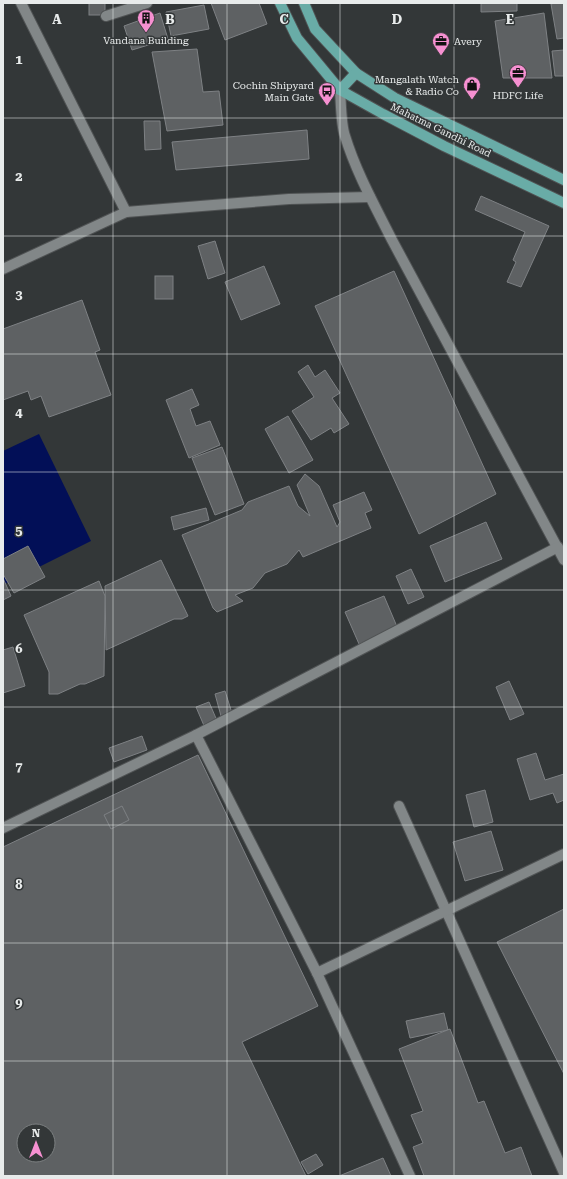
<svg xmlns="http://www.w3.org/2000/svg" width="567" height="1179" viewBox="0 0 567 1179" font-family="'Roboto Serif',serif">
	<rect width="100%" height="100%" fill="#333738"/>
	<!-- water -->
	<polygon fill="#020f57" points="39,434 91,541 3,585 3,451"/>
	<!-- building -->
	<g fill="#5e6163" stroke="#7e8184" fill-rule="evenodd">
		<rect x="89" y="3" width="16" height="12"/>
		<polygon points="211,3 259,3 267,24 225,40"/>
		<polygon points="481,3 517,3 517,11 481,12"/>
		<polygon points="555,3 564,3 564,38 557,39 551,4"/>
		<polygon points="204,5 209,29 171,36 166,12"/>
		<polygon points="160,13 168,39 132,50 124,26"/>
		<polygon points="544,13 552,78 503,78 495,21"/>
		<polygon points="197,49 203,92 219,91 223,125 167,131 152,52"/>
		<polygon points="564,50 564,76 555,76 552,51"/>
		<polygon points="144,121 160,121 161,149 145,150"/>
		<polygon points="307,130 309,159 176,170 172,142"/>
		<polygon points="481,196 549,226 521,287 507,282 516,262 513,260 525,232 475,210"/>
		<polygon points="215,241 225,273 208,279 198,246"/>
		<polygon points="264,266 280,304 241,320 225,282"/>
		<polygon points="394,271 496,494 419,534 315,306"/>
		<rect x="155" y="276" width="18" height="23"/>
		<polygon points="82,300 100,350 95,352 111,395 49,417 41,396 31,400 28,391 3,400 3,329"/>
		<polygon points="308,365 315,377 325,370 340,393 332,398 349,424 334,433 331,428 311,440 292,411 314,397 298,372"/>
		<polygon points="192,389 199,405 190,409 196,426 210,421 220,445 189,458 166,400"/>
		<polygon points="288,416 313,460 289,473 265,429"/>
		<polygon points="222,447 244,504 215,515 192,458"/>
		<polygon points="305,474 319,486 337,527 340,522 333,505 364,492 372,510 365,513 371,528 303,557 299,550 287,564 265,573 253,588 235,595 243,601 217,612 213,608 182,535 242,510 248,502 289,486 298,506 310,516 297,485"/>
		<polygon points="206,508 209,520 174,530 171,517"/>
		<polygon points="486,522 502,559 445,582 430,546"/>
		<polygon points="28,546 45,577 14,593 3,574 3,559"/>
		<polygon points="161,560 188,616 182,619 174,619 106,650 105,586"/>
		<polygon points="411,569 424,597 408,604 396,576"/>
		<polygon points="3,578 11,596 3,600"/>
		<polygon points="99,581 105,596 104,676 85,684 80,684 58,694 49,694 49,672 24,615"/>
		<polygon points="384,596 398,629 359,644 345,612"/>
		<polygon points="13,647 25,686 3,693 3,650"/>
		<polygon points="509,681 524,714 510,720 496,687"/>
		<polygon points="225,691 232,713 221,716 215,694"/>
		<polygon points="209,702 218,723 205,728 196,707"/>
		<polygon points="142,736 147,750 114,762 109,748"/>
		<polygon points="536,753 545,780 564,774 564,800 557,803 553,793 530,800 517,759"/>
		<path d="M198 755 318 1006 242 1042 306 1176H3V847ZM24 1131H48V1155H24Z"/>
		<polygon points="485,790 493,822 474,827 466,795"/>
		<polygon points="122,806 129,820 111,829 104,815"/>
		<polygon points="491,831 503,870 465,881 453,842"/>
		<polygon points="564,909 564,1074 497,942"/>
		<polygon points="444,1013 448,1030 410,1038 406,1021"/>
		<polygon points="450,1029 478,1103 484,1101 505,1153 521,1147 532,1176 424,1176 413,1147 423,1143 411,1115 423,1111 399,1049"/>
		<polygon points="316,1154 323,1165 308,1174 301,1162"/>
		<polygon points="383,1158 391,1176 339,1176"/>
	</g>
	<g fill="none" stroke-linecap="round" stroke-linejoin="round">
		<!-- service casing -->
		<g stroke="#505354" stroke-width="12">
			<g id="service">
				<polyline points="21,3 126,212"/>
				<polyline points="106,16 147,3"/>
				<path d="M340 90C341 103 341 125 345 136 356 172 375 206 392 240L564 560"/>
				<polyline points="3,269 126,212 289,199 370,197"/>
				<polyline points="196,735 317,973 410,1176"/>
				<polyline points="399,806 564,1173"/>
				<polyline points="3,828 196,735 558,547"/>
				<polyline points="317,973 564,854"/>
			</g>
		</g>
		<!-- primary casing -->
		<g stroke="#505354" stroke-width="12">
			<g id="primary">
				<polyline points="280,3 297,38 340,90 383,114 444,146 564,203"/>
				<polyline points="304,3 315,29 356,73 395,98 564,180"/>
				<polyline points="340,90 356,73"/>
			</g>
		</g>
		<!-- service -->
		<use href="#service" stroke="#828788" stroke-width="10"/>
		<!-- primary -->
		<use href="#primary" stroke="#69aca7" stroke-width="10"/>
	</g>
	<!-- grid -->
	<path fill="none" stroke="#e8ebeb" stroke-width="1" stroke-opacity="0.55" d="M113 3V1176M227 3V1176M340 3V1176M454 3V1176M3 118H564M3 236H564M3 354H564M3 472H564M3 590H564M3 707H564M3 825H564M3 943H564M3 1061H564"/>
	<!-- icons -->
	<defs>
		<g id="building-pin" transform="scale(0.9)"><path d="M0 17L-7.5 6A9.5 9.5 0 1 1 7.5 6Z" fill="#f690d1" stroke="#333738"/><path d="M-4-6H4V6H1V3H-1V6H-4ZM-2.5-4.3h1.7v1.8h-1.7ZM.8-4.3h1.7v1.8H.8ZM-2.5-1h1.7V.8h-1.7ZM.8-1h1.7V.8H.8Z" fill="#111"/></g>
		<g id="office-pin" transform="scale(0.9)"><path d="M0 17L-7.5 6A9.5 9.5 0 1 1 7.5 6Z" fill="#f690d1" stroke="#333738"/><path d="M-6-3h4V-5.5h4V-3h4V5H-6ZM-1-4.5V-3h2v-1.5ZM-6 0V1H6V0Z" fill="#111"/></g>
		<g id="shop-pin" transform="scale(0.9)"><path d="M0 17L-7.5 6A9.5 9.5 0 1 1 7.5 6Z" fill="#f690d1" stroke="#333738"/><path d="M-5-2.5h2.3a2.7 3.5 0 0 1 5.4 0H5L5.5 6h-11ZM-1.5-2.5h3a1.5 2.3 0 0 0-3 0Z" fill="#111"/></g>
		<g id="bus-pin" transform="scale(0.9)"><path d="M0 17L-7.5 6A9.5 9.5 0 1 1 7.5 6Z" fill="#f690d1" stroke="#333738"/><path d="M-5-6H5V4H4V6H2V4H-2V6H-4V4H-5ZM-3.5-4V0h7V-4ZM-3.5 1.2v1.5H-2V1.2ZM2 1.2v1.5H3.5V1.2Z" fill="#111"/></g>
	</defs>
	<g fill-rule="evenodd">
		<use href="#building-pin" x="146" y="18"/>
		<use href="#office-pin" x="441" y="41"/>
		<use href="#office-pin" x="518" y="73"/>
		<use href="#shop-pin" x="472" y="85"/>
		<use href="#bus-pin" x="327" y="91"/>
	</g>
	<g text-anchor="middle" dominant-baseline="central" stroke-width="3" stroke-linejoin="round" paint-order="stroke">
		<!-- poi labels -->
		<g font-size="10" fill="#e8ebeb" stroke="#333738">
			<text x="146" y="40">Vandana Building</text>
			<text x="454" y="41" text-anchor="start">Avery</text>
			<text x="459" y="79" text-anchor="end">Mangalath Watch<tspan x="459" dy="12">&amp; Radio Co</tspan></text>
			<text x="314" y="85" text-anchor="end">Cochin Shipyard<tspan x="314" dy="12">Main Gate</tspan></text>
			<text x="518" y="95">HDFC Life</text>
		</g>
		<!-- street labels -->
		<g font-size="10" fill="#e8ebeb" stroke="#333738">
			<text transform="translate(441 130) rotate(26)">Mahatma Gandhi Road</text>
		</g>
	</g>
	<g font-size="13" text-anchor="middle" font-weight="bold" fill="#e8ebeb" stroke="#333738" stroke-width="3" stroke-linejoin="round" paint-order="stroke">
		<text x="57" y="24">A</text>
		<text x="170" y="24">B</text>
		<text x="284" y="24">C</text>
		<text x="397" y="24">D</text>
		<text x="510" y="24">E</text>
		<text x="19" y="64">1</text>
		<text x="19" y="181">2</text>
		<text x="19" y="299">3</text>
		<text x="19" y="417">4</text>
		<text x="19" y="535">5</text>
		<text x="19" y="653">6</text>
		<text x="19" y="771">7</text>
		<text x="19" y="889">8</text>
		<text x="19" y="1007">9</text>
	</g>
	<!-- border -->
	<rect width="567" height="1179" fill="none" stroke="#e8ebeb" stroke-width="8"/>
	<!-- north arrow -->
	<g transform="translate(36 1143)"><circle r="19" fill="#333738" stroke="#7b7f80"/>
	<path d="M0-3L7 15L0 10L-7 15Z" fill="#f690d1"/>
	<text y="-6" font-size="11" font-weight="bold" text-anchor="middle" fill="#e8ebeb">N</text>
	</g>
</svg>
